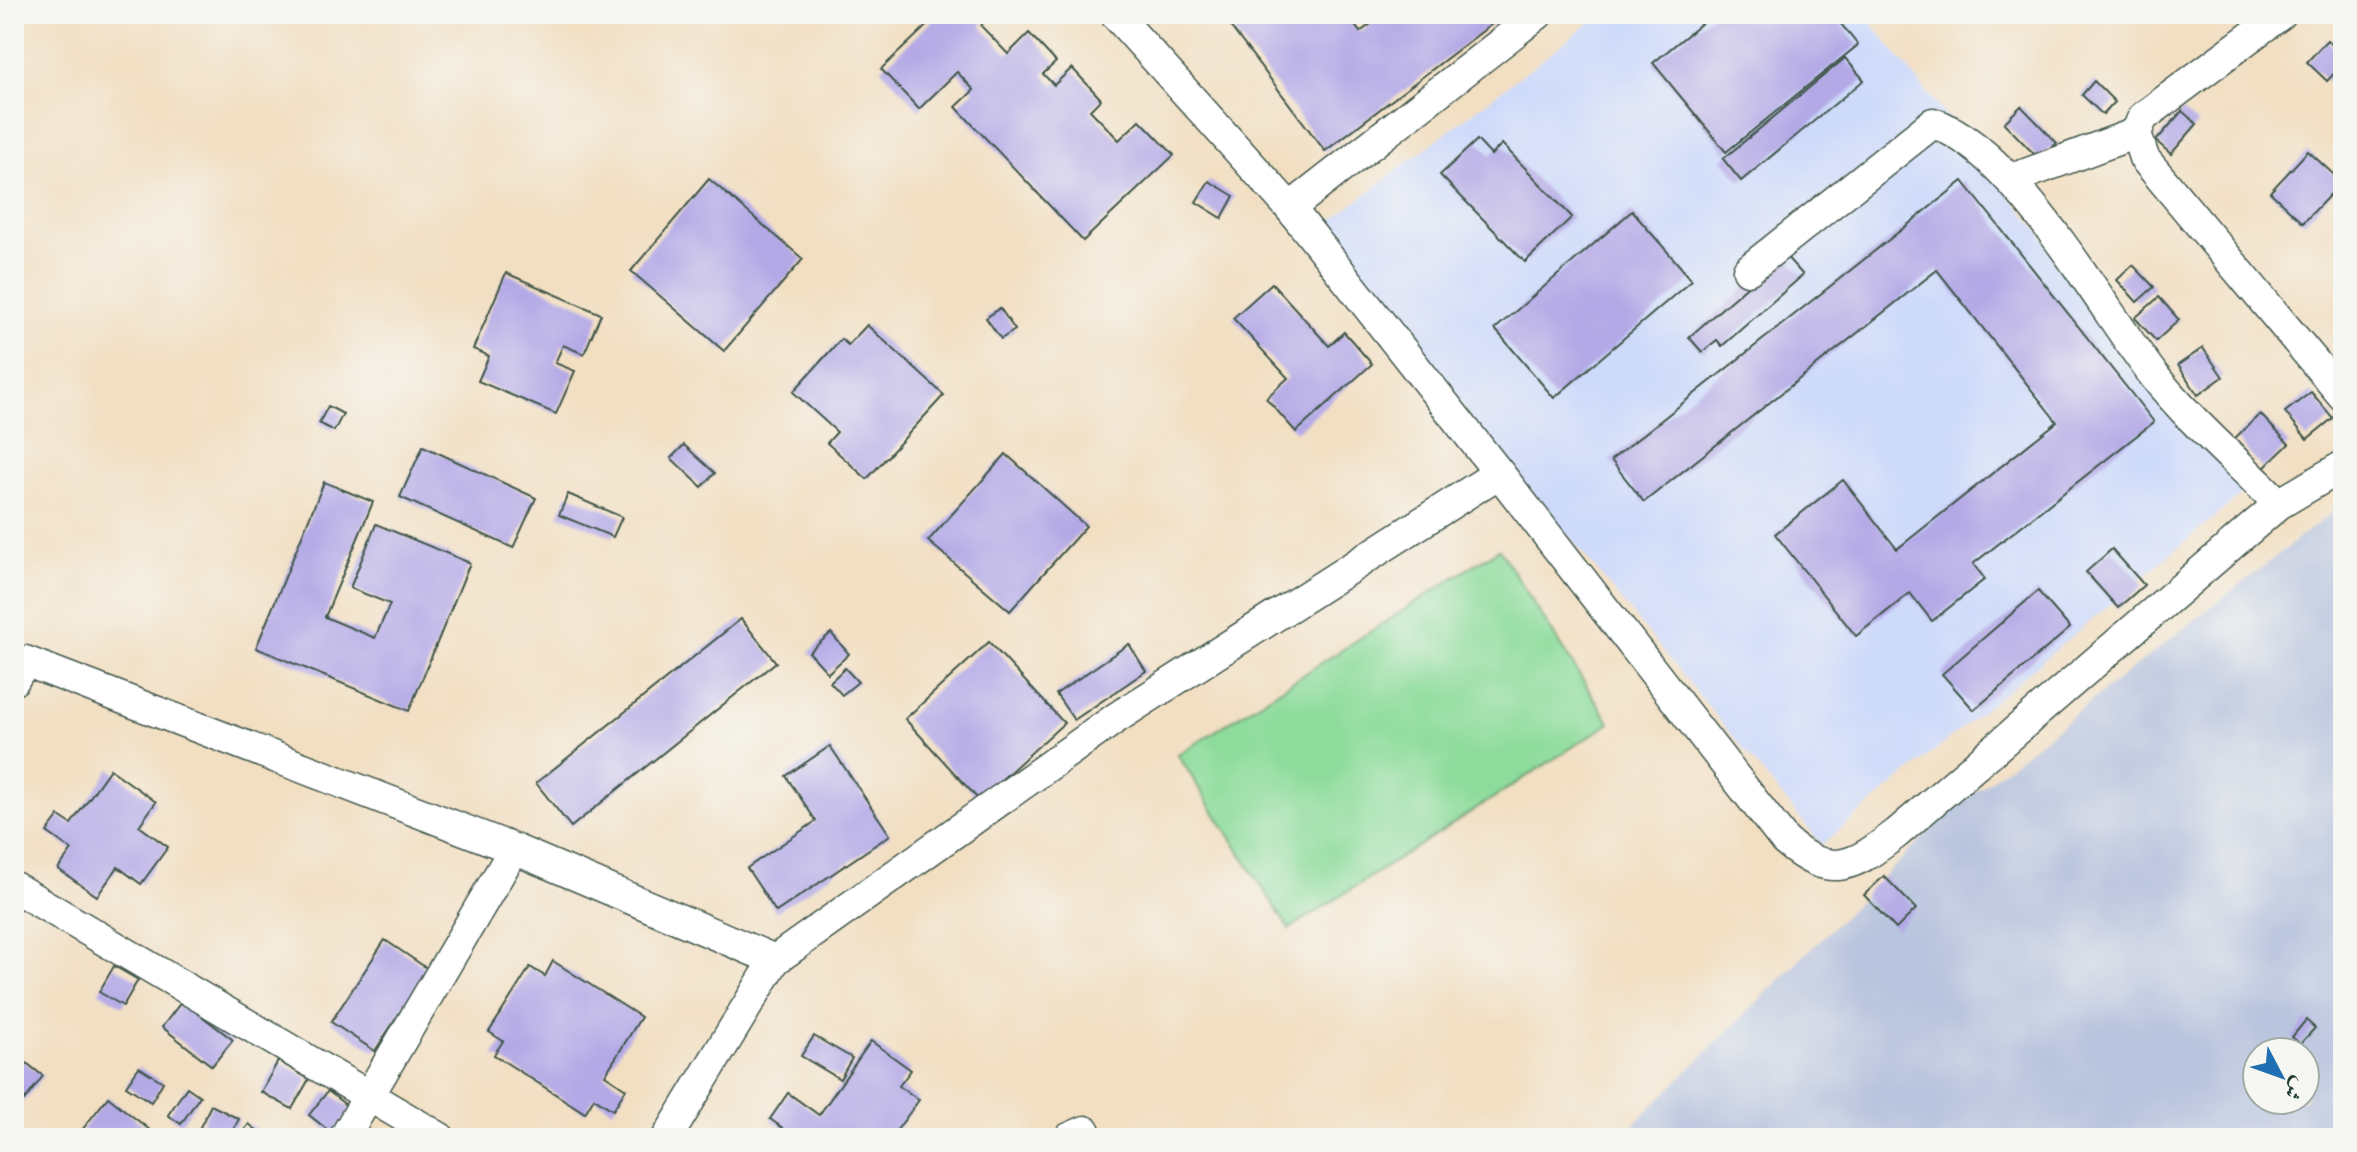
<svg xmlns="http://www.w3.org/2000/svg" width="2357" height="1152" viewBox="0 0 2357 1152" font-family="'IM FELL English',Amiri,serif">
	<rect width="100%" height="100%" fill="#f6f6f2"/>
	<filter id="ink" filterUnits="userSpaceOnUse"><feTurbulence type="fractalNoise" baseFrequency=".0125" numOctaves="2"/><feDisplacementMap in="SourceGraphic" scale="16" xChannelSelector="R" yChannelSelector="G"/><feConvolveMatrix kernelMatrix="1 2 1 2 8 2 1 2 1" color-interpolation-filters="sRGB"/></filter>
	<filter id="wash" filterUnits="userSpaceOnUse"><feTurbulence type="fractalNoise" baseFrequency=".006" numOctaves="4" result="noise"/><feDisplacementMap in="SourceGraphic" scale="32" xChannelSelector="R" yChannelSelector="G"/><feGaussianBlur stdDeviation="1.8" result="paint"/><feColorMatrix in="noise" values="0 0 0 0 0 0 0 0 0 0 0 0 0 0 0 0 0 1.4 0 .05"/><feComposite in="paint" operator="in"/></filter>
	<g filter="url(#wash)">
		<rect width="100%" height="100%" fill="#f2dfc2"/>
		<!-- built -->
		<polygon fill="#cedafa" points="1601,14 1864,14 2247,490 1822,845 1318,231"/>
		<!-- industrial -->
		<path fill="#b9c4de" fill-rule="evenodd" d="M2343 504V1138H1620L1947 814ZM2257 1052H2305V1100H2257Z"/>
		<!-- green -->
		<polygon fill="#8edc9b" stroke="#568c68" stroke-width="2" points="1499,549 1610,723 1289,929 1178,755"/>
		<g id="blocks">
			<!-- building -->
			<g fill="#b3a9e6">
				<polygon points="939,14 989,14 981,26 1008,54 1029,33 1056,62 1043,74 1054,85 1072,68 1101,99 1090,110 1119,140 1140,120 1174,155 1083,241 956,107 974,90 957,72 919,109 881,69"/>
				<polygon points="1221,14 1346,14 1360,32 1384,14 1505,14 1325,151"/>
				<polygon points="1713,14 1833,14 1858,45 1726,152 1653,63"/>
				<polygon points="2327,40 2343,55 2343,64 2327,81 2307,62"/>
				<polygon points="1845,58 1864,80 1741,181 1723,159"/>
				<polygon points="2094,81 2115,102 2103,115 2082,95"/>
				<polygon points="2021,106 2057,143 2039,159 2004,123"/>
				<polygon points="2182,111 2197,124 2171,154 2156,141"/>
				<polygon points="1477,140 1491,155 1502,144 1572,217 1525,262 1440,175"/>
				<polygon points="2308,151 2342,182 2303,223 2270,192"/>
				<polygon points="709,179 803,259 724,351 631,271"/>
				<polygon points="1209,181 1234,196 1222,218 1196,202"/>
				<polygon points="1963,181 2154,422 1973,564 1985,579 1932,621 1910,593 1856,636 1775,534 1843,480 1897,549 2057,422 1937,270 1644,502 1611,460"/>
				<polygon points="1632,211 1692,280 1554,398 1495,329"/>
				<polygon points="1784,254 1803,275 1722,346 1717,340 1702,352 1689,337"/>
				<polygon points="2133,265 2154,287 2137,302 2117,280"/>
				<polygon points="506,273 601,314 584,354 563,345 555,363 575,371 556,414 478,381 489,356 473,349"/>
				<polygon points="1272,283 1329,346 1344,332 1372,364 1296,432 1266,398 1288,378 1233,318"/>
				<polygon points="2159,297 2179,320 2156,341 2135,318"/>
				<polygon points="1000,308 1015,330 1001,339 986,318"/>
				<polygon points="867,325 944,395 867,479 827,443 837,432 793,392 841,339 848,345"/>
				<polygon points="2203,348 2223,377 2198,395 2178,365"/>
				<polygon points="2311,392 2333,418 2307,439 2285,412"/>
				<polygon points="328,406 343,414 334,431 319,423"/>
				<polygon points="2260,414 2289,444 2263,469 2235,438"/>
				<polygon points="684,445 715,473 702,487 671,458"/>
				<polygon points="423,446 536,498 513,548 400,497"/>
				<polygon points="1006,454 1086,526 1010,611 928,541"/>
				<polygon points="324,482 373,502 325,617 375,638 390,604 350,588 376,524 470,563 409,711 256,648"/>
				<polygon points="568,494 622,517 613,537 559,515"/>
				<polygon points="2112,549 2144,585 2118,608 2086,572"/>
				<polygon points="2038,591 2070,628 1974,710 1942,674"/>
				<polygon points="741,619 776,662 571,827 536,783"/>
				<polygon points="831,633 849,654 828,673 809,652"/>
				<polygon points="989,642 1064,723 979,800 905,719"/>
				<polygon points="1129,644 1146,671 1074,720 1056,694"/>
				<polygon points="845,668 858,682 842,695 830,682"/>
				<polygon points="830,746 890,835 776,912 747,868 816,821 786,776"/>
				<polygon points="110,769 156,802 139,826 168,847 141,884 118,867 97,896 58,869 72,850 47,832 59,816 71,824"/>
				<polygon points="1884,876 1916,909 1896,929 1864,895"/>
				<polygon points="385,940 428,969 375,1051 331,1022"/>
				<polygon points="553,961 641,1017 605,1075 626,1089 613,1110 594,1098 585,1113 494,1055 503,1041 489,1032 530,967 545,976"/>
				<polygon points="114,966 138,980 123,1006 99,992"/>
				<polygon points="182,1001 233,1040 212,1066 162,1027"/>
				<polygon points="2306,1020 2315,1028 2300,1044 2292,1037"/>
				<polygon points="814,1036 852,1058 840,1079 801,1056"/>
				<polygon points="871,1041 911,1070 899,1086 919,1100 891,1138 797,1138 770,1119 788,1093 819,1115"/>
				<polygon points="14,1053 43,1076 24,1101 14,1093"/>
				<polygon points="278,1061 309,1079 292,1109 261,1092"/>
				<polygon points="139,1067 163,1082 151,1102 126,1086"/>
				<polygon points="187,1087 200,1096 181,1124 168,1115"/>
				<polygon points="328,1091 352,1110 333,1134 309,1115"/>
				<polygon points="108,1097 160,1138 93,1138 82,1130"/>
				<polygon points="211,1105 239,1119 229,1138 206,1138 197,1133"/>
				<polygon points="249,1124 267,1138 238,1138"/>
			</g>
		</g>
	</g>
	<g filter="url(#ink)">
		<use href="#blocks" fill-opacity="0" stroke="#3f5549" stroke-width="2"/>
		<g fill="none" stroke-linecap="round" stroke-linejoin="round">
			<!-- minor casing -->
			<g stroke="#3f5549" stroke-width="33">
				<g id="minor">
					<polyline points="1115,14 1290,208 1499,473"/>
					<polyline points="2281,14 2143,117 2136,133 2144,158 2343,396"/>
					<polyline points="2012,179 2136,133"/>
					<polyline points="1290,208 1538,14"/>
					<path d="M1748 270 1933 123C2014 149 2101 308 2155 377 2191 422 2238 462 2279 504"/>
					<polyline points="14,680 25,661 514,849 775,960"/>
					<polyline points="14,887 440,1138"/>
					<polyline points="344,1138 514,849"/>
					<path d="M667 1138 775 960 1116 718 1499 473 1785 841C1831 881 1854 866 1897 833L2279 504 2343 466"/>
					<polyline points="1069,1138 1085,1131"/>
				</g>
			</g>
			<!-- minor -->
			<use href="#minor" stroke="#fff" stroke-width="30"/>
		</g>
	</g>
	<!-- margin -->
	<rect width="2357" height="1152" fill="none" stroke="#f6f6f2" stroke-width="48"/>
	<!-- north arrow -->
	<g transform="translate(2281 1076) rotate(131)"><circle r="38" fill="#f6f6f2" stroke="#a0aca6" stroke-width="2"/>
	<path d="M0-6L14 30L0 20L-14 30Z" fill="#1f6fb2"/>
	<text y="-12" font-size="22" font-weight="bold" text-anchor="middle" fill="#1f3d34">ش</text>
	</g>
</svg>
